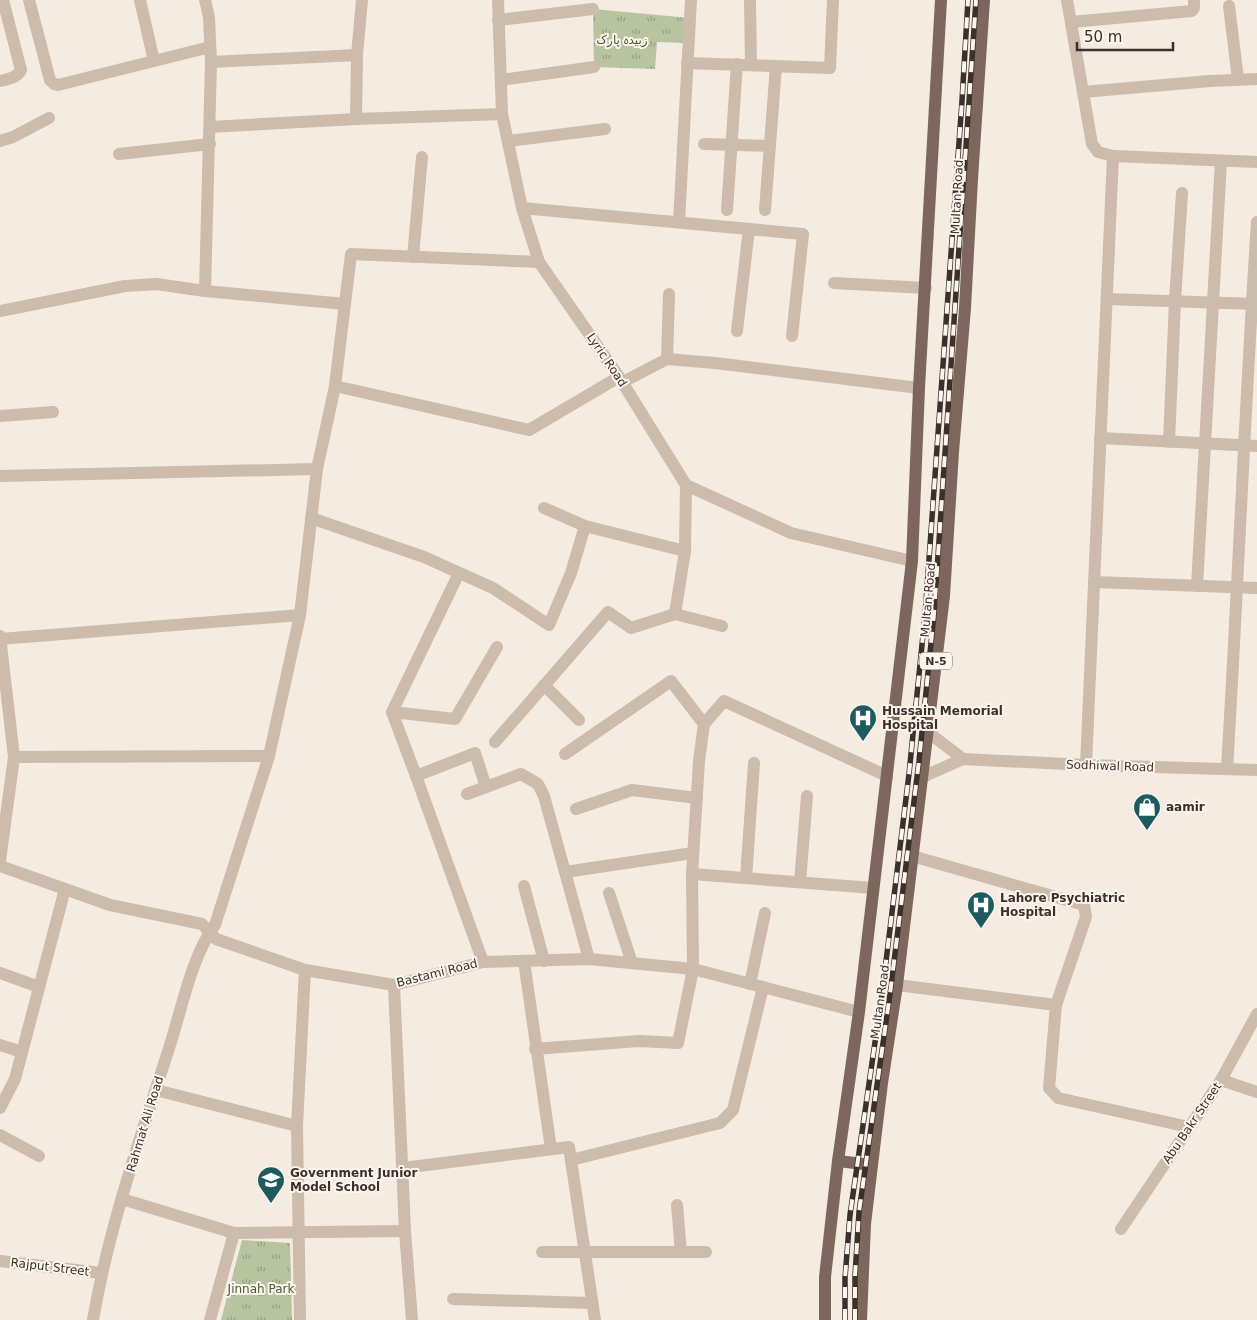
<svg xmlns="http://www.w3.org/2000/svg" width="1257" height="1320" viewBox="0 0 1257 1320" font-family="'DejaVu Sans','Noto Sans Arabic',sans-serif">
	<defs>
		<pattern id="grass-tufts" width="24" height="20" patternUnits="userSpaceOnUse" patternTransform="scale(1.25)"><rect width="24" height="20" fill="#b8c4a0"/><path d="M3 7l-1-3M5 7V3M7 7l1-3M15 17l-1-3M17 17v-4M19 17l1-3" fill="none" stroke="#97a083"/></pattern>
	</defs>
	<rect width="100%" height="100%" fill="#f4ebe1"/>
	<!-- grass -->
	<g fill="url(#grass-tufts)">
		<polygon points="593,9 690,18 688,43 657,42 655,69 594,67"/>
		<polygon points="242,1240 290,1243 292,1320 221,1320"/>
	</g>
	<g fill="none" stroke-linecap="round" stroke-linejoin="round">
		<!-- minor -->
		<g stroke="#cdbbac" stroke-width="12">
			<polyline points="29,0 50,80 54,84 58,85 210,47"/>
			<polyline points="140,0 154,61"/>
			<polyline points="205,0 209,17 211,62 205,291"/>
			<polyline points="498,0 502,114 522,208 539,262 619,377 686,485 791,533 912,561"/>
			<polyline points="750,0 751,65"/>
			<polyline points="1067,0 1092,144 1098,152 1113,156 1257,162"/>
			<polyline points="1229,6 1238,79"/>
			<polyline points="498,20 593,9"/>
			<polyline points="1071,22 1192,11 1194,8 1194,0"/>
			<polyline points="211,62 357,55"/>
			<polyline points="687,63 830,68 833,0"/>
			<polyline points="501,80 594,67"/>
			<path d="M0 81C8 79 17 78 21 70L3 0"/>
			<polyline points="1083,92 1210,81 1257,79"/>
			<polyline points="356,119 357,55 362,0"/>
			<polyline points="210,127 356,119 502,114"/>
			<polyline points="0,141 13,137 49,118"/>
			<polyline points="508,141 605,129"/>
			<polyline points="704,144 770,146"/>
			<polyline points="119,154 210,144"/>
			<polyline points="522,208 803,234 792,336"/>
			<polyline points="727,210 737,64"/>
			<polyline points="765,210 776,66"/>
			<polyline points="679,222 691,0"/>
			<polyline points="413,257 422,157"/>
			<polyline points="834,283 926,288"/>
			<polyline points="1107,299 1257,304"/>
			<polyline points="0,311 125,286 156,284 205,291 345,304"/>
			<polyline points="737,331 749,229"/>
			<polyline points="667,359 669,294"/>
			<polyline points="623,382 667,359 715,363 919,388"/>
			<polyline points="335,386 529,430 619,377"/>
			<polyline points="0,416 53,412"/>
			<polyline points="1100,438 1257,446"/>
			<polyline points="1169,442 1175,301 1182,193"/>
			<polyline points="0,476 317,469"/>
			<polyline points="544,508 585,526 685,551"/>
			<polyline points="311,518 424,557 493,588 549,625 571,573 585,526"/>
			<polyline points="459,573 392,712 416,776 483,962"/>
			<polyline points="1094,582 1257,588"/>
			<polyline points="1197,586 1221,161"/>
			<polyline points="675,614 685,551 686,485"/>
			<polyline points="0,636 14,757 0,861"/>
			<polyline points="0,639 300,615"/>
			<polyline points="544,685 579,720"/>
			<polyline points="392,712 455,719 497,647"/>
			<polyline points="928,728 933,736 963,759"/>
			<polyline points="495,742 608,612 631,628 675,614 722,626"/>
			<polyline points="565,754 671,681 704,724"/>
			<polyline points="14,757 269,756"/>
			<polyline points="1086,765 1113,156"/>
			<path d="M1227 769C1238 587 1245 404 1257 222"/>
			<polyline points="416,776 475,753 486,787"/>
			<polyline points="921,779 929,774 963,759 1086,765 1257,770"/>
			<polyline points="467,794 521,774 538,784 544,796 589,959"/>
			<polyline points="576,809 632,790 697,798"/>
			<polyline points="912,856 1084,905 1086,917 1056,1005"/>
			<polyline points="0,866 110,905 202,924 216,939 305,970 394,985 483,962 589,959 693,969 859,1012"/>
			<polyline points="565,872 693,853"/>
			<polyline points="692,874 873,888"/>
			<polyline points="746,878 754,763"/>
			<polyline points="800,882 807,796"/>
			<polyline points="524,886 544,961"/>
			<polyline points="609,893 632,963"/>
			<polyline points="524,961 551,1149"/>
			<polyline points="0,973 39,987"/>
			<polyline points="750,984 765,913"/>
			<polyline points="394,985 405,1231 412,1320"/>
			<polyline points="897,985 1056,1005 1049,1088 1058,1098 1189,1127"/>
			<polyline points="0,1045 22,1052"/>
			<polyline points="535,1049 639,1041 678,1043 693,969 692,874 699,761 704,724 724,701 887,776"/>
			<polyline points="1221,1080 1257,1092"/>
			<polyline points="156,1090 297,1126"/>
			<polyline points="0,1108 15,1079 65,889"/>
			<polyline points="0,1135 39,1156"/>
			<polyline points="571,1160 720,1123 733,1110 763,987"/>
			<polyline points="403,1168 569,1147 595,1320"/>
			<polyline points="122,1199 234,1233 405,1231"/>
			<polyline points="677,1205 681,1252"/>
			<polyline points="1121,1229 1221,1080 1257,1014"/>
			<polyline points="542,1252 706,1252"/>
			<polyline points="0,1261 101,1273"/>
			<polyline points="453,1299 592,1303"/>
			<path d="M93 1320C109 1226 141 1136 170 1045 182 1008 192 955 215 925L269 756 300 615 317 469 335 386 351 254 539 262"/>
			<polyline points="210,1320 234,1233"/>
			<polyline points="300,1320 297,1126 305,970"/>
		</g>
		<!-- major -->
		<g stroke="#7d675c" stroke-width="12">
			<polyline points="838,1161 872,1165"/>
			<polyline points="825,1320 825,1277 838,1161 859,1012 912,561 919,388 941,0"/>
			<polyline points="861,1320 865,1224 872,1165 882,1083 897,985 944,596 953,452 965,308 972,179 984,0"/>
		</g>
		<!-- rail casing -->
		<g stroke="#3b302b" stroke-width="5.5">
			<g id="rail">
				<polyline points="845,1320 845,1278 850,1215 882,994 909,774 925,615 962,101 968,0"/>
				<polyline points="855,1320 855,1276 859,1212 890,994 919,761 934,614 976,0"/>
			</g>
		</g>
		<!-- rail -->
		<use href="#rail" stroke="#fbf5ee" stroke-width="4" stroke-dasharray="11" stroke-linecap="butt"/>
	</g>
	<!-- icons -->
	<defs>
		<g id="hospital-pin" transform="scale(1.4375)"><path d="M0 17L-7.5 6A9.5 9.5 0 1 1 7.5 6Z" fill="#1f5a5e" stroke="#fbf5ee"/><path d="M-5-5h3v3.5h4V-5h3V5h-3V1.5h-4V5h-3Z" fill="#fff"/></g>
		<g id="shop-pin" transform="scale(1.4375)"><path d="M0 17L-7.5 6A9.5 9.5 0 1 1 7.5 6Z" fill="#1f5a5e" stroke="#fbf5ee"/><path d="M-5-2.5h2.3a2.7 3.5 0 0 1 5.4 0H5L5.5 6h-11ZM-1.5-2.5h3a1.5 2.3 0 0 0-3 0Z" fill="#fff"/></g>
		<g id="school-pin" transform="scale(1.4375)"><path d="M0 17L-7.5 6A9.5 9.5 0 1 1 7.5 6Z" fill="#1f5a5e" stroke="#fbf5ee"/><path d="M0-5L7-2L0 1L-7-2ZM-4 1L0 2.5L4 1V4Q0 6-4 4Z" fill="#fff"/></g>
	</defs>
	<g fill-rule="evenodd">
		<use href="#hospital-pin" x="863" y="718"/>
		<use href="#shop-pin" x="1147" y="807"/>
		<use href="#hospital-pin" x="981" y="905"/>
		<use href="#school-pin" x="271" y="1180"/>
	</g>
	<g text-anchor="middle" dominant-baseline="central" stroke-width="4" stroke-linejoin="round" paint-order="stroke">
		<!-- shield labels -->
		<rect fill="#fbf5ee" stroke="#756b66" stroke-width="1" x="920" y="652.5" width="32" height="17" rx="4"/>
		<g font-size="11" font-weight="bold" fill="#3b302b">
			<text x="936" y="661">N-5</text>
		</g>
		<!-- park labels -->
		<g font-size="12" fill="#4a5a2e" stroke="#fbf5ee">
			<text x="622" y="40">زبیدہ پارک</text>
			<text x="261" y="1289">Jinnah Park</text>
		</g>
		<!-- street labels -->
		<g font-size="12" fill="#3b302b" stroke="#fbf5ee">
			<text transform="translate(957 197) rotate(-87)">Multan Road</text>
			<text transform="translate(607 360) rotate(56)">Lyric Road</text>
			<text transform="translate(928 600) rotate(-85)">Multan Road</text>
			<text transform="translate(1110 766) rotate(2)">Sodhiwal Road</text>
			<text transform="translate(437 973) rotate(-14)">Bastami Road</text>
			<text transform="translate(880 1002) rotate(-82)">Multan Road</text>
			<text transform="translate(1192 1123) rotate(-56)">Abu Bakr Street</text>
			<text transform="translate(145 1124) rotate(-73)">Rahmat Ali Road</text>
			<text transform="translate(50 1267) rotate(7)">Rajput Street</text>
		</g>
		<!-- poi labels -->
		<g font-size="12" font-weight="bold" fill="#3b302b" stroke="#fbf5ee" text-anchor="start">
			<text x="882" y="711">Hussain Memorial<tspan x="882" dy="14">Hospital</tspan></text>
			<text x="1166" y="807">aamir</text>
			<text x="1000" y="898">Lahore Psychiatric<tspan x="1000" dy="14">Hospital</tspan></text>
			<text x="290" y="1173">Government Junior<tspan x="290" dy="14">Model School</tspan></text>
		</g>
	</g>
	<!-- scale -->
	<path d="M1077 42v8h96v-8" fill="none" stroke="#3b302b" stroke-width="2.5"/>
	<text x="1084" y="42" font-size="15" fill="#3b302b" stroke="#fbf5ee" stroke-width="4" paint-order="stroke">50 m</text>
</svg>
